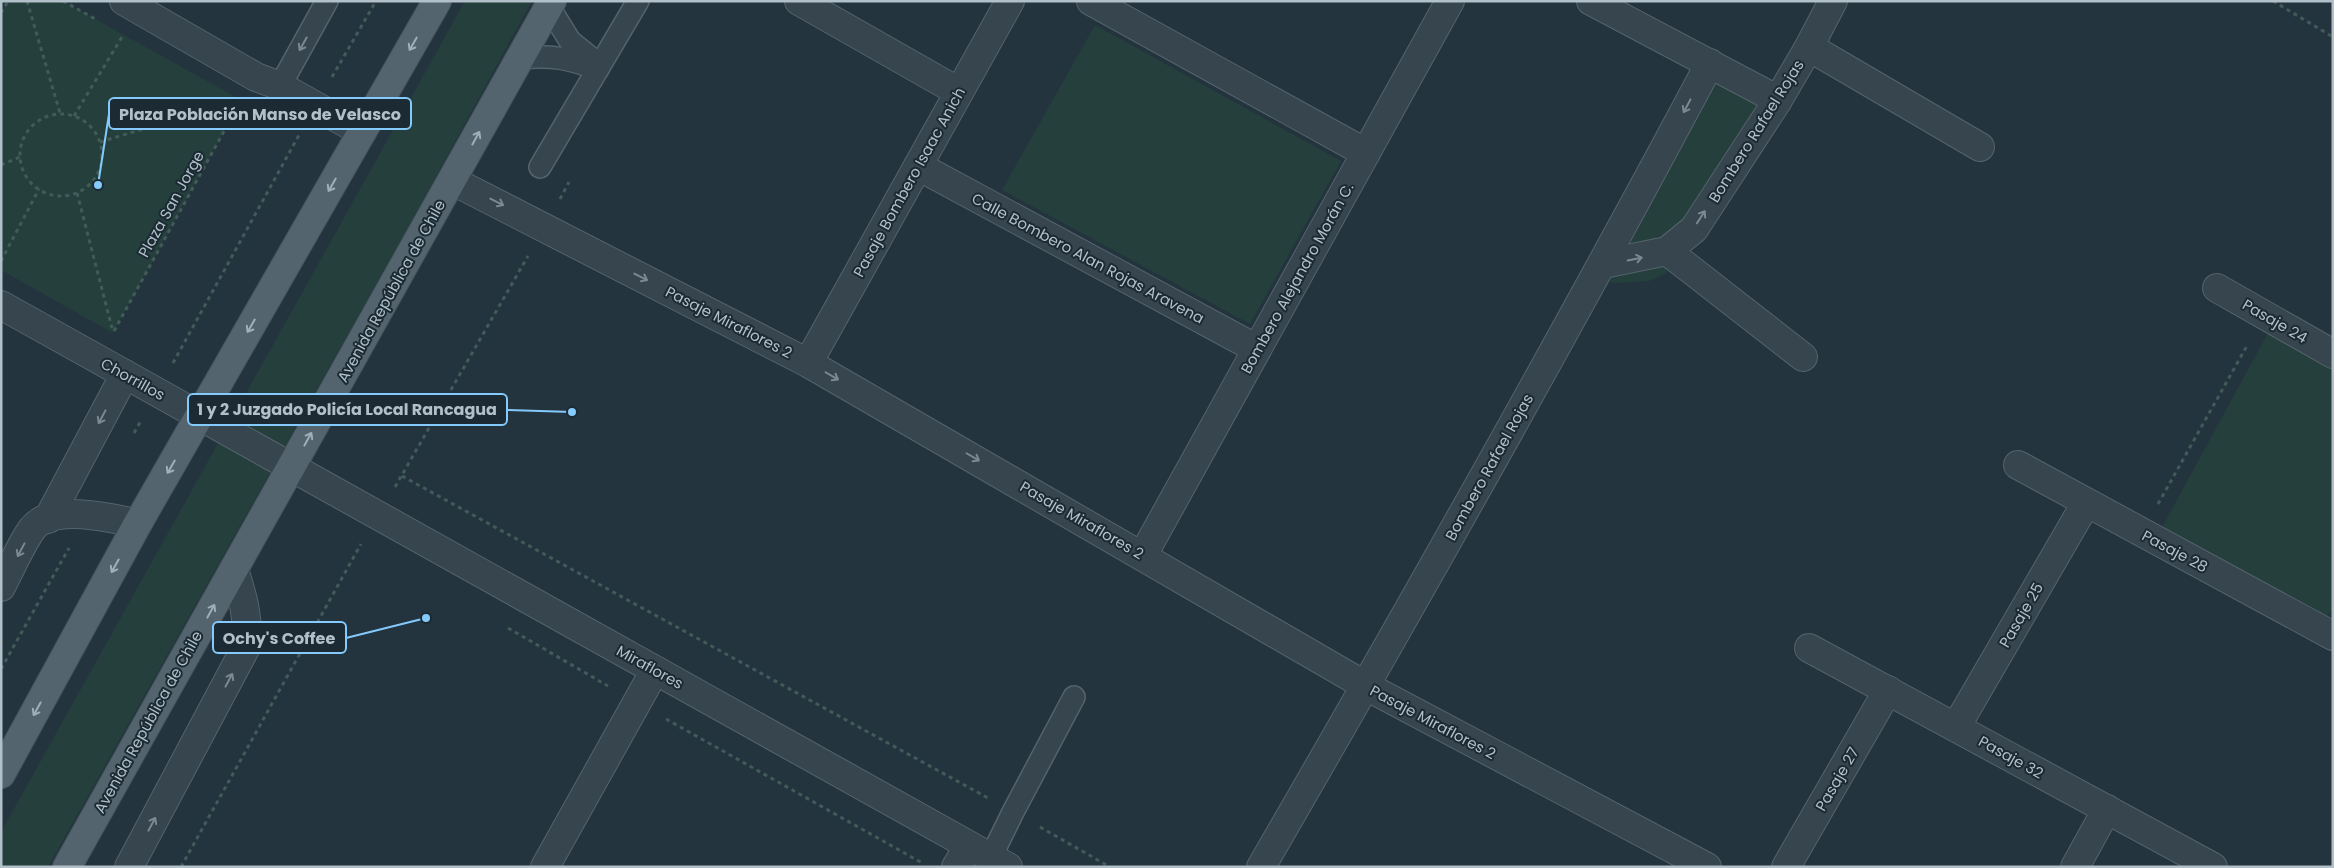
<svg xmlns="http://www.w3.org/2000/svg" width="2334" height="868" viewBox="0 0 2334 868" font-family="Poppins,sans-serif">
	<rect width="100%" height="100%" fill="#23343e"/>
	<!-- green -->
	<g fill="#253f3d">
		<polygon points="8,1 63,1 241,100 113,333 1,270 1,13"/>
		<polygon points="465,1 532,1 417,211 48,867 1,867 1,832"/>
		<polygon points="1095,25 1341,161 1250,324 1002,190"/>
		<polygon points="1714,65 1776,98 1672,270 1649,281 1620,283 1589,281"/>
		<polygon points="2275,320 2333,354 2333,607 2320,629 2155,540"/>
	</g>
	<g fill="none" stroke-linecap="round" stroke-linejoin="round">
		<!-- service casing -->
		<g stroke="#55636c" stroke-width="24">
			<g id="service">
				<polyline points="549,7 570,41 596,62"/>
				<path d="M520 58C553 55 567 58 598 69"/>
				<polyline points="280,86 327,1"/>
				<polyline points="540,167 638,1"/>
				<polyline points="991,857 1013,812 1074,697"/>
			</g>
		</g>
		<!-- minor casing -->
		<g stroke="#55636c" stroke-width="30">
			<g id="minor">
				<polyline points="124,1 256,77 280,86 362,132"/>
				<polyline points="799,1 959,92"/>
				<polyline points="1091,1 1366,153"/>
				<polyline points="1591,1 1778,100"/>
				<polyline points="1809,47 1980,147"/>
				<polyline points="918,166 1257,349"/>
				<polyline points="453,181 808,363 1366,686 1707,867"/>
				<polyline points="1667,251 1803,357"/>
				<polyline points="1603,264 1667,251 1694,229 1778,100 1809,47 1833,1"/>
				<polyline points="2217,288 2333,354"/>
				<polyline points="808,363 1010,1"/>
				<polyline points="2018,465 2333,636"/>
				<polyline points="48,519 125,374"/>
				<polyline points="1143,555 1450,1"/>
				<path d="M1 587C11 568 20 546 32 529 53 502 110 519 138 523"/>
				<polyline points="1809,648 2213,867"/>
				<polyline points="1956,727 2086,503"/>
				<path d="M129 867 246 647C249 617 243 598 234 569"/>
				<polyline points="545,867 655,670"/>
				<polyline points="956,867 969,846"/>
				<path d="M1261 867C1415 601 1566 334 1710 63"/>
				<polyline points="1786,867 1888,690"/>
				<polyline points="2075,867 2107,809"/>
			</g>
		</g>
		<!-- tertiary casing -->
		<g stroke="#55636c" stroke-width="30">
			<polyline id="tertiary" points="1,305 1008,867"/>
		</g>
		<!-- primary casing -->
		<g stroke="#43515a" stroke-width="30">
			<g id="primary">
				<polyline points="1,774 138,523 437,1"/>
				<polyline points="67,867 552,1"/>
			</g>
		</g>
		<!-- path -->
		<g stroke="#425b59" stroke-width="3" stroke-dasharray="4 4" stroke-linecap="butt">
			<polyline points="27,1 60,113"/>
			<polyline points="63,1 97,20"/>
			<polyline points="2273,1 2333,37"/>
			<polyline points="1,13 8,1"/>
			<polyline points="332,77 376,1"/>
			<circle cx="61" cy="155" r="41"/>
			<polyline points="74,116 122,37"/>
			<polyline points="100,142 233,102"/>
			<polyline points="1,165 20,157"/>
			<polyline points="77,193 112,328"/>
			<polyline points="560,199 569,182"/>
			<polyline points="1,261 39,189"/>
			<polyline points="114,331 239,104"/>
			<polyline points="173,363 299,135"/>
			<polyline points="134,433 142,419"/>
			<polyline points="402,476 988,798"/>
			<polyline points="395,487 528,256"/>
			<polyline points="2158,504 2248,344"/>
			<polyline points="508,628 608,686"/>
			<polyline points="1,669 69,548"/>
			<polyline points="666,719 924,864"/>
			<polyline points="1040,827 1110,867"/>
			<polyline points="181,867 361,544"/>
		</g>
		<!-- service -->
		<use href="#service" stroke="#37454e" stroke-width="21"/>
		<!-- minor -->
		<use href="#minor" stroke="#37454e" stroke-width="28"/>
		<!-- tertiary -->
		<use href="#tertiary" stroke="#37454e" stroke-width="28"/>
		<!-- primary -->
		<use href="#primary" stroke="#54646e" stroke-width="28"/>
	</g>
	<!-- one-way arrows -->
	<defs><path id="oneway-shaft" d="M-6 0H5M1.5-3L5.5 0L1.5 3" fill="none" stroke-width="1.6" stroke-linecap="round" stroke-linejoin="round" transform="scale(1.25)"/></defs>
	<g stroke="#7b8992">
		<use href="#oneway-shaft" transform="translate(303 44) rotate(119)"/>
		<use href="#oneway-shaft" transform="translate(1687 106) rotate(118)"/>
		<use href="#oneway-shaft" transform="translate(497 202) rotate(27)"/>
		<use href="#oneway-shaft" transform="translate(1701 217) rotate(-57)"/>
		<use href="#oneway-shaft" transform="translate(1635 259) rotate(-11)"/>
		<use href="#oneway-shaft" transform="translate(641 277) rotate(27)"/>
		<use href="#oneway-shaft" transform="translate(832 376) rotate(30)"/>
		<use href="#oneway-shaft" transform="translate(102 417) rotate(118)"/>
		<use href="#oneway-shaft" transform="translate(973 457) rotate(30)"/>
		<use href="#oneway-shaft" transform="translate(21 550) rotate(118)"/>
		<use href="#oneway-shaft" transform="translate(229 680) rotate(-62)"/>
		<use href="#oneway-shaft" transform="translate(152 824) rotate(-62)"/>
	</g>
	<g stroke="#9faeb7">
		<use href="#oneway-shaft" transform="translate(413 44) rotate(120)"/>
		<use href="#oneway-shaft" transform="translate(476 138) rotate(-61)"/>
		<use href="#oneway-shaft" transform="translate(332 185) rotate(120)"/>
		<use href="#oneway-shaft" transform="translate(251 326) rotate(120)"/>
		<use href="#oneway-shaft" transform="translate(308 439) rotate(-61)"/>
		<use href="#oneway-shaft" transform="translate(171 467) rotate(120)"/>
		<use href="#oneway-shaft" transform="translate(115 566) rotate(119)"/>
		<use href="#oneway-shaft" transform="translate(211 611) rotate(-61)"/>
		<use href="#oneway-shaft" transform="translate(37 709) rotate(119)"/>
	</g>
	<g text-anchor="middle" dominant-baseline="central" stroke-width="4" stroke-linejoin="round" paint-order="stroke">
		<!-- street labels -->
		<g font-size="15" fill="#b2c0c9" stroke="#1c2a33">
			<text transform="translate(1756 131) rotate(-58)">Bombero Rafael Rojas</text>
			<text transform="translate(909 182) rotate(-61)">Pasaje Bombero Isaac Anich</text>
			<text transform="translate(171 204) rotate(-61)">Plaza San Jorge</text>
			<text transform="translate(1088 258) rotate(28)">Calle Bombero Alan Rojas Aravena</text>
			<text transform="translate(1297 278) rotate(-61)">Bombero Alejandro Morán C.</text>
			<text transform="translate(391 291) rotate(-61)">Avenida República de Chile</text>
			<text transform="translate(2275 321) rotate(30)">Pasaje 24</text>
			<text transform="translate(729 322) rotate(27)">Pasaje Miraflores 2</text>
			<text transform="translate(133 379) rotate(29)">Chorrillos</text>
			<text transform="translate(1489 467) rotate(-61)">Bombero Rafael Rojas</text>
			<text transform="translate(1082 520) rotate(30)">Pasaje Miraflores 2</text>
			<text transform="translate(2175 551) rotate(28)">Pasaje 28</text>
			<text transform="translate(2021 615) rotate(-60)">Pasaje 25</text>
			<text transform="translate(650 667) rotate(29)">Miraflores</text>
			<text transform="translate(148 722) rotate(-61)">Avenida República de Chile</text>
			<text transform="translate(1433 722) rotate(28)">Pasaje Miraflores 2</text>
			<text transform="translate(2011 757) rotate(29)">Pasaje 32</text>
			<text transform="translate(1837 779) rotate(-60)">Pasaje 27</text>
		</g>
	</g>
	<!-- callouts -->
	<path fill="none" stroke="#85cafc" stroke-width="2" d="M98 185L109 114M572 412L507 410M426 618L346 638"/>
	<g fill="#85cafc" stroke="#1c2a33" stroke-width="2">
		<circle cx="98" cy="185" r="5"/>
		<circle cx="572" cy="412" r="5"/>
		<circle cx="426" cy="618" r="5"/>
	</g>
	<g fill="#1c2a33" stroke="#85cafc" stroke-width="2">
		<rect x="109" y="98" width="302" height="31" rx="5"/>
		<rect x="188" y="394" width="319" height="31" rx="5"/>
		<rect x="213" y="622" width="133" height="31" rx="5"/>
	</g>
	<g font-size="16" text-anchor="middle" font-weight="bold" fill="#b2c0c9">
		<text x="260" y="120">Plaza Población Manso de Velasco</text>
		<text x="347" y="415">1 y 2 Juzgado Policía Local Rancagua</text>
		<text x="279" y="644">Ochy's Coffee</text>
	</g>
	<!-- border -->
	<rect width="2334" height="868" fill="none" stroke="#b2c0c9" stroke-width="5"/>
</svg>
